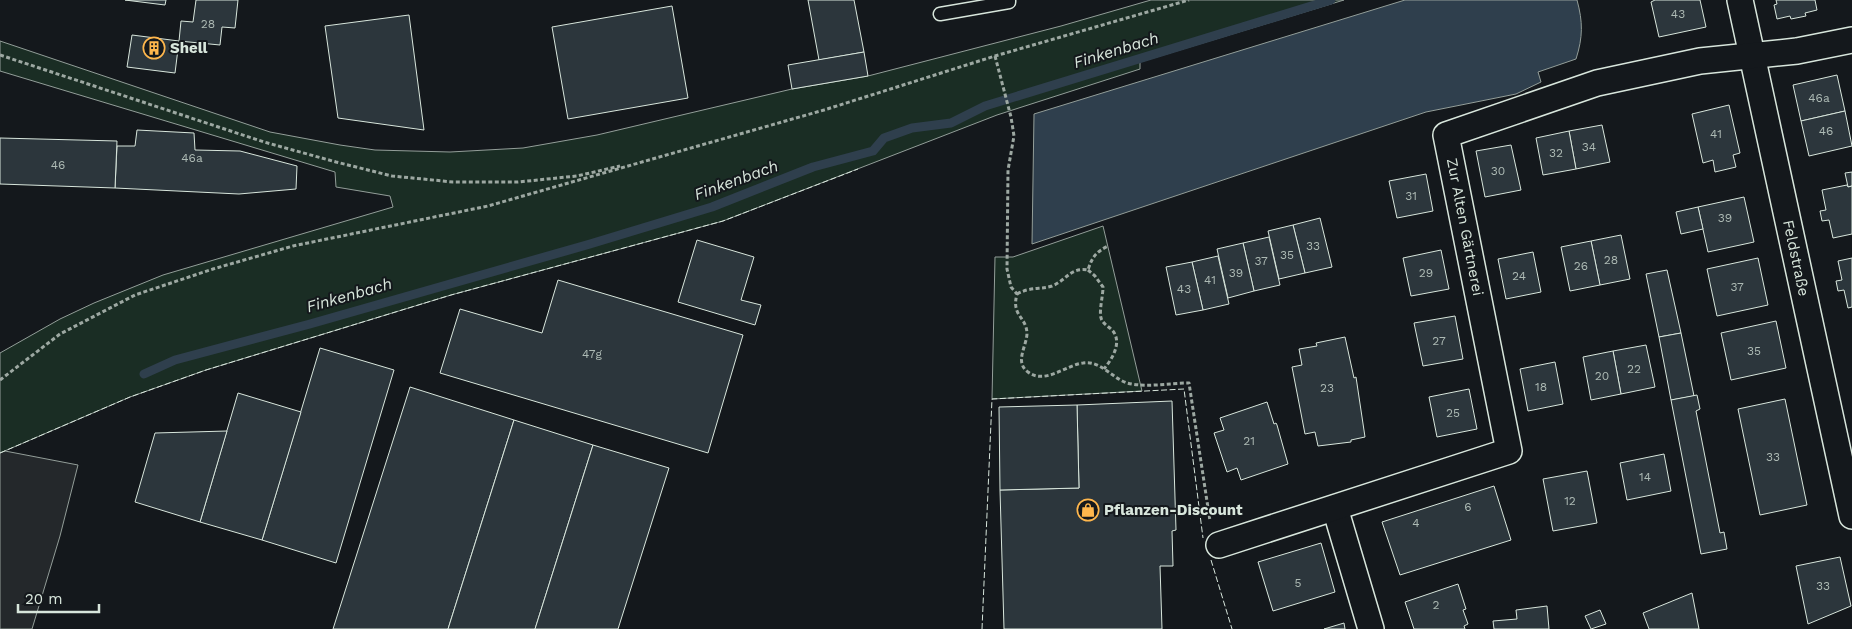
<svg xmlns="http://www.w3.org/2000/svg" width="1852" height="629" viewBox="0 0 1852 629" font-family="'Work Sans',sans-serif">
	<rect width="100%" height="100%" fill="#14181c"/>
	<!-- green -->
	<g fill="#1a2d24" stroke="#939e99">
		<polygon points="1151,0 1344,0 1140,62 1140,69 997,115 723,221 451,295 206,370 130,397 0,453 0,353 60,319 94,303 163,275 393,207 390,196 336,187 335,172 0,71 0,41 270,132 340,145 375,150 450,152 523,148 597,135 792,89 868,76 1061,26"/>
		<polygon points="1103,226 1142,391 992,399 995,257 1013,257"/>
	</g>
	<!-- parking -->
	<polygon fill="#24282b" stroke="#939e99" points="5,451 78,465 60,536 32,629 0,629 0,453"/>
	<!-- water -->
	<path fill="#2f3f4d" stroke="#939e99" d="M1405 0H1577C1583 22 1583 37 1576 59L1538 72 1541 82 1516 94 1426 112 1032 244 1034 114Z"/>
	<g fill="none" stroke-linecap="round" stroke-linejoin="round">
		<!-- stream -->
		<polyline stroke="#2f3f4d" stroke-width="9" points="144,374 175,360 310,324 590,244 712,207 813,167 873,151 884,138 912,128 951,123 985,106 1331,0"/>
	</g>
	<!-- building -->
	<g fill="#2c363c" stroke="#d8e6dc">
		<polygon points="125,0 166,0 165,5"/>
		<polygon points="196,0 238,0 235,28 222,27 220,45 179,41 181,21 193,22"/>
		<polygon points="808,0 854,0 864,52 819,60"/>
		<polygon points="1655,0 1700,0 1706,27 1659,37 1651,2"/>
		<polygon points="1776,0 1815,0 1817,10 1805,13 1806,16 1791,19 1790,16 1777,19 1774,5 1777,4"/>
		<polygon points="672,6 688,98 568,119 552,27"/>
		<polygon points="409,15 424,130 338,118 325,26"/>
		<polygon points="132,35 179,41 175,73 127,67"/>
		<polygon points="864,52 868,76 792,89 788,65"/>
		<polygon points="1837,75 1845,111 1801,121 1793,85"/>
		<polygon points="1729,105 1740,153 1733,155 1736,167 1715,172 1713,160 1703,163 1692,114"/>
		<polygon points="1845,111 1852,146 1809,156 1801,121"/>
		<polygon points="1602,125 1610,162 1576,169 1569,131"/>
		<polygon points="137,130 194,133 195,150 240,151 297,166 296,189 239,194 115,188 117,146 135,146"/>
		<polygon points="1569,131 1576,169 1543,175 1536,138"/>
		<polygon points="0,138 117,141 115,188 0,184"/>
		<polygon points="1511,145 1521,190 1485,197 1476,151"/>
		<polygon points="1852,172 1852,186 1848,187 1845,173"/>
		<polygon points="1426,174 1433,211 1397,218 1389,181"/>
		<polygon points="1847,185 1848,187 1852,186 1852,234 1833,238 1829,220 1822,221 1820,211 1826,210 1822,190"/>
		<polygon points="1744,197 1754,242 1708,252 1698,207"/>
		<polygon points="1698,207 1703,229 1681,234 1676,212"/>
		<polygon points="1320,218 1332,267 1305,273 1293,225"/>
		<polygon points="1293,225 1305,273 1279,279 1268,231"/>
		<polygon points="1621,235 1630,279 1600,285 1591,241"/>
		<polygon points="1269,237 1280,285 1254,291 1243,243"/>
		<polygon points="697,240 754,257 741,300 761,305 755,325 678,302"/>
		<polygon points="1591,241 1600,285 1570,291 1561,247"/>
		<polygon points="1243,243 1254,291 1228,298 1217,249"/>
		<polygon points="1441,250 1449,289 1411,296 1403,258"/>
		<polygon points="1533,252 1541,292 1506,299 1498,259"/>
		<polygon points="1218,256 1229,304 1203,310 1192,262"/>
		<polygon points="1758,258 1768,305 1717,316 1707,269"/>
		<polygon points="1852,258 1852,307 1848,308 1844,290 1838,291 1836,281 1842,280 1838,261"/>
		<polygon points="1192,262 1203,310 1176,315 1166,267"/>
		<polygon points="1667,270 1681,333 1659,337 1646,274"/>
		<polygon points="558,280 743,335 708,453 440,373 460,309 542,333"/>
		<polygon points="1455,316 1463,359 1423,366 1414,323"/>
		<polygon points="1776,321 1786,368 1731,380 1721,333"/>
		<polygon points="1681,333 1694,396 1671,400 1659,337"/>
		<polygon points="1345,337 1354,378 1356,377 1365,437 1351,440 1351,442 1318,446 1315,432 1305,434 1292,367 1302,365 1299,349 1317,346 1316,343"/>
		<polygon points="1646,345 1655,387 1621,394 1613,351"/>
		<polygon points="320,348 394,370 336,563 262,540"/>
		<polygon points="1613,351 1621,394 1591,400 1583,357"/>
		<polygon points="1555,362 1563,404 1528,411 1520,369"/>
		<polygon points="410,387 514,420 448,629 333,629"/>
		<polygon points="1469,389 1477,429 1437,437 1429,397"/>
		<polygon points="238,393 301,412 262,540 200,522"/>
		<polygon points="1697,395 1700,409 1696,411 1720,533 1724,532 1727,549 1701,554 1671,400"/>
		<polygon points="1785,399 1807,505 1760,515 1738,409"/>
		<polygon points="1172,401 1176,530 1172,531 1173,566 1160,566 1162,629 1004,629 1000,490 1079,488 1077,405"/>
		<polygon points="1267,402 1274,424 1276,423 1277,425 1288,464 1241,480 1237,468 1227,472 1214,433 1224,430 1220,418"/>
		<polygon points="1077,405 1079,488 1000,490 999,407"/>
		<polygon points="514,420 593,445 535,629 448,629"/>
		<polygon points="227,431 200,522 135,502 155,433"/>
		<polygon points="593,445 669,468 618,629 535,629"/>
		<polygon points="1664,454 1671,491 1627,500 1620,463"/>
		<polygon points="1587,471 1597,523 1553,531 1543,479"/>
		<polygon points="1494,486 1511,540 1400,575 1382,522"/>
		<polygon points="1321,543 1335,592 1273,611 1258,562"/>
		<polygon points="1840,557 1851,606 1808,624 1796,566"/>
		<polygon points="1458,584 1466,609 1463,610 1468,624 1464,626 1465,629 1414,629 1405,602"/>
		<polygon points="1692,593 1699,629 1649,629 1643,613"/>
		<polygon points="1547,606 1549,629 1494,629 1493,621 1517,619 1516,610"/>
		<polygon points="1600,610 1606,624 1591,629 1585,616"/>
		<polygon points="1344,623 1345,629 1324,629"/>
	</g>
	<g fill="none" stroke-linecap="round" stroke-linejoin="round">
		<!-- service casing -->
		<g stroke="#d8e6dc" stroke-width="15">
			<polyline id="service" points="940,14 1009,2 1009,0"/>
		</g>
		<!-- minor casing -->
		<g stroke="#d8e6dc" stroke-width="28">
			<g id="minor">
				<path id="s1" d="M1740 0 1852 516"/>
				<polyline points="1335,508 1371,629"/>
				<polyline points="1219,545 1509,451 1446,135 1597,83 1700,61 1797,51 1852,40"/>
			</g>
		</g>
		<!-- path -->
		<g stroke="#9da8a2" stroke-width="3" stroke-dasharray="4 2.5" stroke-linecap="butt">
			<polyline points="0,55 264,142 336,162 392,176 453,182 518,182 577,176 620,166"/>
			<path d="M995 56 1011 117 1014 136 1008 170 1007 269 1011 287 1017 294C1011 316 1026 316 1027 333 1027 346 1014 362 1028 372 1045 385 1066 365 1083 363 1100 360 1112 378 1127 383 1146 388 1170 383 1189 383L1210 521"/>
			<path d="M1088 270 1095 276 1103 287C1103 296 1099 310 1101 318 1103 324 1108 326 1112 330 1123 342 1112 359 1104 369"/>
			<path d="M1017 294C1032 286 1040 290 1052 286 1067 280 1070 267 1088 270 1092 257 1096 252 1108 246"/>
			<polyline points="0,380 60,334 135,295 213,269 293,246 488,206 824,110 995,56 1189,0"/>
		</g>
		<!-- service -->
		<use href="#service" stroke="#14181c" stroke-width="12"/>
		<!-- minor -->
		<use href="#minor" stroke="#14181c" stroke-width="25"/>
		<!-- fence -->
		<g stroke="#d8e6dc" stroke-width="1" stroke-dasharray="6 2.5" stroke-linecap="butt">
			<polyline points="0,453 130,397 206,370 451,295 723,221 858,169"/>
			<polyline points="1211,560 1232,629"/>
			<polyline points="982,629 992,399 1184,389 1203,538"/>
		</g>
	</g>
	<!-- icons -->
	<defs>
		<g id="building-ring" transform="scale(1.125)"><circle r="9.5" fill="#14181c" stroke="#ffb74d" stroke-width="1.5"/><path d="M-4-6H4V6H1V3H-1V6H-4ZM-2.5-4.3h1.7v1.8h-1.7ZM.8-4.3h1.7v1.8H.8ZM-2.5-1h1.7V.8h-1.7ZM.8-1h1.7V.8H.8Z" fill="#ffb74d"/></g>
		<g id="shop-ring" transform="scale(1.125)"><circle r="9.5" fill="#14181c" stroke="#ffb74d" stroke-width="1.5"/><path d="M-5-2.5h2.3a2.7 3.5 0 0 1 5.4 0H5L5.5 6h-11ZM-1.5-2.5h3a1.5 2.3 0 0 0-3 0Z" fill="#ffb74d"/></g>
	</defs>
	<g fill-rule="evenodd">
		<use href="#building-ring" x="154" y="48"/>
		<use href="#shop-ring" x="1088" y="510"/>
	</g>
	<g text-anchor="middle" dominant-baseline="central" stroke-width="4" stroke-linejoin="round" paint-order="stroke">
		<!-- number labels -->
		<g font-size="12" fill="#adbab4">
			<text x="1678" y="14">43</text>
			<text x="208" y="24">28</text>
			<text x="1819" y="98">46a</text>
			<text x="1826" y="131">46</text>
			<text x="1716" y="134">41</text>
			<text x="1589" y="147">34</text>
			<text x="1556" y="153">32</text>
			<text x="192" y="158">46a</text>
			<text x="58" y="165">46</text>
			<text x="1498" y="171">30</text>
			<text x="1411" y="196">31</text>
			<text x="1725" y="218">39</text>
			<text x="1313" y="246">33</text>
			<text x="1287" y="255">35</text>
			<text x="1611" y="260">28</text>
			<text x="1261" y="261">37</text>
			<text x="1581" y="266">26</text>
			<text x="1236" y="273">39</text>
			<text x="1426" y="273">29</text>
			<text x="1519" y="276">24</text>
			<text x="1210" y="280">41</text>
			<text x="1737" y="287">37</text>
			<text x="1184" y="289">43</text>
			<text x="1439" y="341">27</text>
			<text x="1754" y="351">35</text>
			<text x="592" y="354">47g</text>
			<text x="1634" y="369">22</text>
			<text x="1602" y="376">20</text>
			<text x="1541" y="387">18</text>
			<text x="1327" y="388">23</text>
			<text x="1453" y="413">25</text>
			<text x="1249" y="441">21</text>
			<text x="1773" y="457">33</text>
			<text x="1645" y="477">14</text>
			<text x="1570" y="501">12</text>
			<text x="1468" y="507">6</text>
			<text x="1416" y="523">4</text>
			<text x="1298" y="583">5</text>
			<text x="1823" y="586">33</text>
			<text x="1436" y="605">2</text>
		</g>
		<!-- poi labels -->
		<g font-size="15" font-weight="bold" fill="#d8e6dc" stroke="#14181c" text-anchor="start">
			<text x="170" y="48">Shell</text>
			<text x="1104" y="510">Pflanzen-Discount</text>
		</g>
		<!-- street labels -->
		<g font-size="15" fill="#d8e6dc" stroke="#14181c">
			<text transform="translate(1465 227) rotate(79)">Zur Alten Gärtnerei</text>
			<text stroke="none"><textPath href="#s1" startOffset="264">Feldstraße</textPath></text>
		</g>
		<!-- water labels -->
		<g font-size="16" font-style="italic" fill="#d8e6dc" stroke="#14181c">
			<text transform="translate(1116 50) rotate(-17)">Finkenbach</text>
			<text transform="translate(736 180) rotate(-20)">Finkenbach</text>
			<text transform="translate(349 295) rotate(-16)">Finkenbach</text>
		</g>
	</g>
	<!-- scale -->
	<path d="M18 604v8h81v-8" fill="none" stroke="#d8e6dc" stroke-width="2.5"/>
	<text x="25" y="604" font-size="15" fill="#d8e6dc" stroke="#14181c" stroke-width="4" paint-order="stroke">20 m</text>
</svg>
